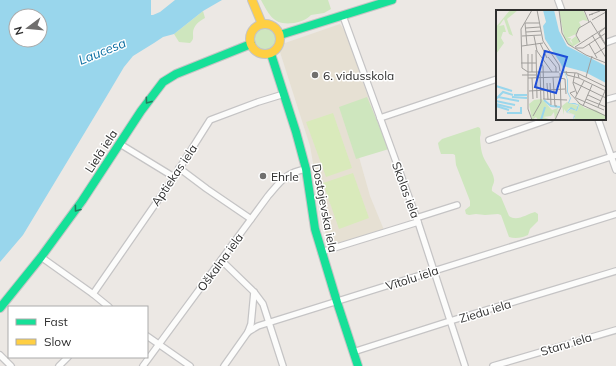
<svg xmlns="http://www.w3.org/2000/svg" width="616" height="366" viewBox="0 0 616 366" font-family="Mulish,sans-serif">
	<rect width="100%" height="100%" fill="#ece8e4"/>
	<!-- education -->
	<polygon fill="#e6e0d3" points="340,24 346,33 386,149 359,157 370,196 384,230 328,248 310,146 279,49 282,44"/>
	<!-- green -->
	<g fill="#cee6be">
		<path d="M261 0H328L331 9 324 13 311 15C306 20 300 22 294 23 274 26 269 15 261 0Z"/>
		<path d="M203 11 205 18C199 21 193 26 193 33 193 38 194 39 190 43L179 42 174 34Z"/>
		<circle cx="265" cy="39" r="11"/>
		<polygon points="367,97 389,149 356,159 339,107"/>
		<path d="M478 127 480 128C481 132 481 134 480 137 480 141 481 149 482 153 484 162 493 170 494 179 495 184 491 186 492 191L501 197 509 216C517 222 527 214 535 212L538 214V221L530 229 528 235C522 238 515 239 509 237L501 215 498 214 485 215 476 214 469 215 466 214 465 210 470 206V201L456 165 455 155 453 154H441L439 148 438 143 442 139Z"/>
	</g>
	<!-- pitch -->
	<g fill="#d9eabb">
		<polygon points="333,113 352,168 326,177 306,122"/>
		<polygon points="353,173 369,218 339,229 323,183"/>
	</g>
	<!-- water -->
	<path fill="#99d6ec" fill-rule="evenodd" d="M0 0H151V15H153L160 12 175 0H222L203 11 174 34 163 37 154 43 133 56 124 67 105 99 23 235 0 262ZM16 16H40V40H16Z"/>
	<g fill="none" stroke-linecap="round" stroke-linejoin="round">
		<!-- street casing -->
		<g stroke="#c5c4c5" stroke-width="8">
			<g id="street">
				<polyline points="558,0 562,11"/>
				<polyline points="343,16 418,222 465,366"/>
				<polyline points="605,43 616,39"/>
				<polyline points="605,100 616,97"/>
				<polyline points="380,118 497,79"/>
				<polyline points="598,119 616,170"/>
				<polyline points="489,140 550,119"/>
				<polyline points="120,144 174,177"/>
				<polyline points="179,168 207,189 251,219"/>
				<polyline points="505,191 616,155"/>
				<polyline points="416,218 457,205"/>
				<polyline points="321,252 418,222"/>
				<polyline points="41,257 93,294 109,307"/>
				<polyline points="221,260 254,292 263,304 283,366"/>
				<polyline points="93,294 174,177 210,120 258,102 284,94"/>
				<polyline points="248,332 251,324 254,292"/>
				<polyline points="147,336 190,366"/>
				<polyline points="353,352 450,321 616,271"/>
				<polyline points="0,355 11,366"/>
				<polyline points="59,366 68,357"/>
				<path d="M143 366 268 196C281 181 285 173 306 169"/>
				<polyline points="224,366 248,332 258,326 616,214"/>
				<polyline points="493,366 616,330"/>
			</g>
		</g>
		<!-- fast casing -->
		<g stroke="#c5c4c5" stroke-width="10">
			<g id="fast">
				<polyline points="280,35 392,0"/>
				<polyline points="271,54 296,132 306,169 315,229 337,302 358,366"/>
				<polyline points="0,308 41,257 82,201 141,111 163,82 176,74 251,44"/>
			</g>
		</g>
		<!-- slow casing -->
		<g stroke="#c5c4c5" stroke-width="10">
			<g id="slow">
				<polyline points="252,0 262,24"/>
				<circle cx="265" cy="39" r="15"/>
			</g>
		</g>
		<!-- street -->
		<use href="#street" stroke="#fcfcfb" stroke-width="5.5"/>
		<!-- fast -->
		<use href="#fast" stroke="#16e098" stroke-width="8"/>
		<!-- slow -->
		<use href="#slow" stroke="#ffcf43" stroke-width="8"/>
	</g>
	<!-- one-way arrows -->
	<defs><path id="oneway-chevron" d="M-2-3.5L2.5 0L-2 3.5" fill="none" stroke-width="1.6" stroke-linecap="round" stroke-linejoin="round"/></defs>
	<g stroke="#237e5e">
		<use href="#oneway-chevron" transform="translate(148 101) rotate(126)"/>
		<use href="#oneway-chevron" transform="translate(77 209) rotate(127)"/>
	</g>
	<!-- markers -->
	<g fill="#706f6e" stroke="#fff" stroke-width="1.5">
		<circle cx="315" cy="75" r="4"/>
		<circle cx="263" cy="176" r="4"/>
	</g>
	<g text-anchor="middle" dominant-baseline="central" stroke-width="3" stroke-linejoin="round" paint-order="stroke">
		<!-- poi labels -->
		<g font-size="12" fill="#2e2e2e" stroke="#fff" text-anchor="start">
			<text x="323" y="75">6. vidusskola</text>
			<text x="271" y="176">Ehrle</text>
		</g>
		<!-- street labels -->
		<g font-size="12" fill="#2e2e2e" stroke="#fff">
			<text transform="translate(101 151) rotate(-57)">Lielā iela</text>
			<text transform="translate(174 175) rotate(-56)">Aptiekas iela</text>
			<text transform="translate(406 190) rotate(70)">Skolas iela</text>
			<text transform="translate(325 208) rotate(79)">Dostojevska iela</text>
			<text transform="translate(220 262) rotate(-54)">Oškalna iela</text>
			<text transform="translate(412 278) rotate(-18)">Vītolu iela</text>
			<text transform="translate(485 311) rotate(-17)">Ziedu iela</text>
			<text transform="translate(566 344) rotate(-17)">Staru iela</text>
		</g>
		<!-- water labels -->
		<g font-size="13" font-style="italic" fill="#0d6fa3" stroke="#fff">
			<text transform="translate(102 51) rotate(-22)">Laucesa</text>
		</g>
	</g>
	<!-- overview -->
	<g transform="translate(496 10)">
		<rect width="110" height="110" fill="#ece8e4"/>
		<path d="M14 0H22L11 9 17 26 13 24 8 9 3 16 8 15 10 22H7L5 28 8 33 0 44V17ZM63 0H87L92 11 87 10 83 12 85 16 80 24 71 28H75L74 31 77 34 75 30 80 26 84 32 76 37 82 40 73 35 68 27ZM46 89 56 100 62 98 61 102 64 98 59 110 58 102 55 106 47 107 56 110H42L40 107 36 110 33 94 38 90ZM71 92 82 96 80 100 73 98 70 102 74 104 71 103 68 99V105L66 96ZM81 92 89 98 100 100 110 106V110H78L79 105 72 102 75 99 81 101 83 96Z" fill="#cee6be"/>
		<path d="M47 0H58L63 21 71 36 110 56V73L89 62 67 56 72 70V82L75 88 73 93H79L83 95 81 101 75 99 71 102 78 105 79 106 77 110 78 105 70 102 75 97 80 100 82 95 72 93 74 88 71 82V69L65 54 49 29 47 16 50 12Z" fill="#99d6ec"/>
		<path fill="none" stroke="#99d6ec" stroke-width="2" d="M0 76 16 81M18 85H31M2 87 23 91M16 87 31 88M0 89 7 82 17 85M48 90 55 96 64 97M0 91 19 95M0 94 16 98M0 96 13 100M11 103H25V97M45 110 49 97"/>
		<path fill="none" stroke="#a09e9b" stroke-width="1" d="M36 0 25 19 26 58 32 62H63M41 0 47 31 63 55 64 61M63 0 66 23 72 34 90 45 110 53M88 0 93 12M97 4 93 5 104 1M96 10 110 2M95 12 110 36M29 13 31 35M29 13H43M110 17 103 23 110 35M30 18 44 17M30 22 45 21M96 25 110 48M26 26 45 25M38 26 41 41 56 62M84 32 80 25 83 18 95 11M44 33 51 48M93 34 101 48M26 36 47 33M79 37 110 17M79 38H87L110 23M40 40 41 88M32 44V62M36 44V62M99 44 110 37M52 47 60 57V62M25 53H40M45 53 47 56 48 89M70 61 71 65 83 68M32 62V99L36 110M65 62 81 63 110 77M79 63 77 73 81 84M82 64 83 68 110 81M26 65H41M57 67 59 96H61M90 67 96 46M32 68 64 67M36 68 37 89M64 68 69 69 70 84M77 72 110 88M51 73 52 90M54 73 55 95M33 81 69 79M79 81 74 83 84 94 110 106M92 85 105 91M79 88 88 71M80 88 108 100M47 89 71 90M90 89 110 97M87 96 96 75M102 97 109 81M37 106 45 92 44 62M59 110 65 97 64 63"/>
		<path fill="#1d4ed8" fill-opacity="0.15" stroke="#1d4ed8" stroke-width="2" d="M49 41 71 47 60 83 39 77Z"/>
		<rect width="110" height="110" fill="none" stroke="#2e2e2e" stroke-width="2"/>
	</g>
	<!-- legend -->
	<rect x="8" y="306" width="140" height="52" fill="#ffffff" stroke="#ababab"/>
	<rect x="16" y="319" width="20" height="6" fill="#16e098" stroke="#ababab"/>
	<text x="44" y="326" font-size="12" fill="#2e2e2e">Fast</text>
	<rect x="16" y="339" width="20" height="6" fill="#ffcf43" stroke="#ababab"/>
	<text x="44" y="346" font-size="12" fill="#2e2e2e">Slow</text>
	<!-- north arrow -->
	<g transform="translate(28 28) rotate(254)"><circle r="19" fill="#ffffff" stroke="#ababab"/>
	<path d="M0-3L7 15L0 10L-7 15Z" fill="#706f6e"/>
	<text y="-6" font-size="11" font-weight="bold" text-anchor="middle" fill="#2e2e2e">N</text>
	</g>
</svg>
